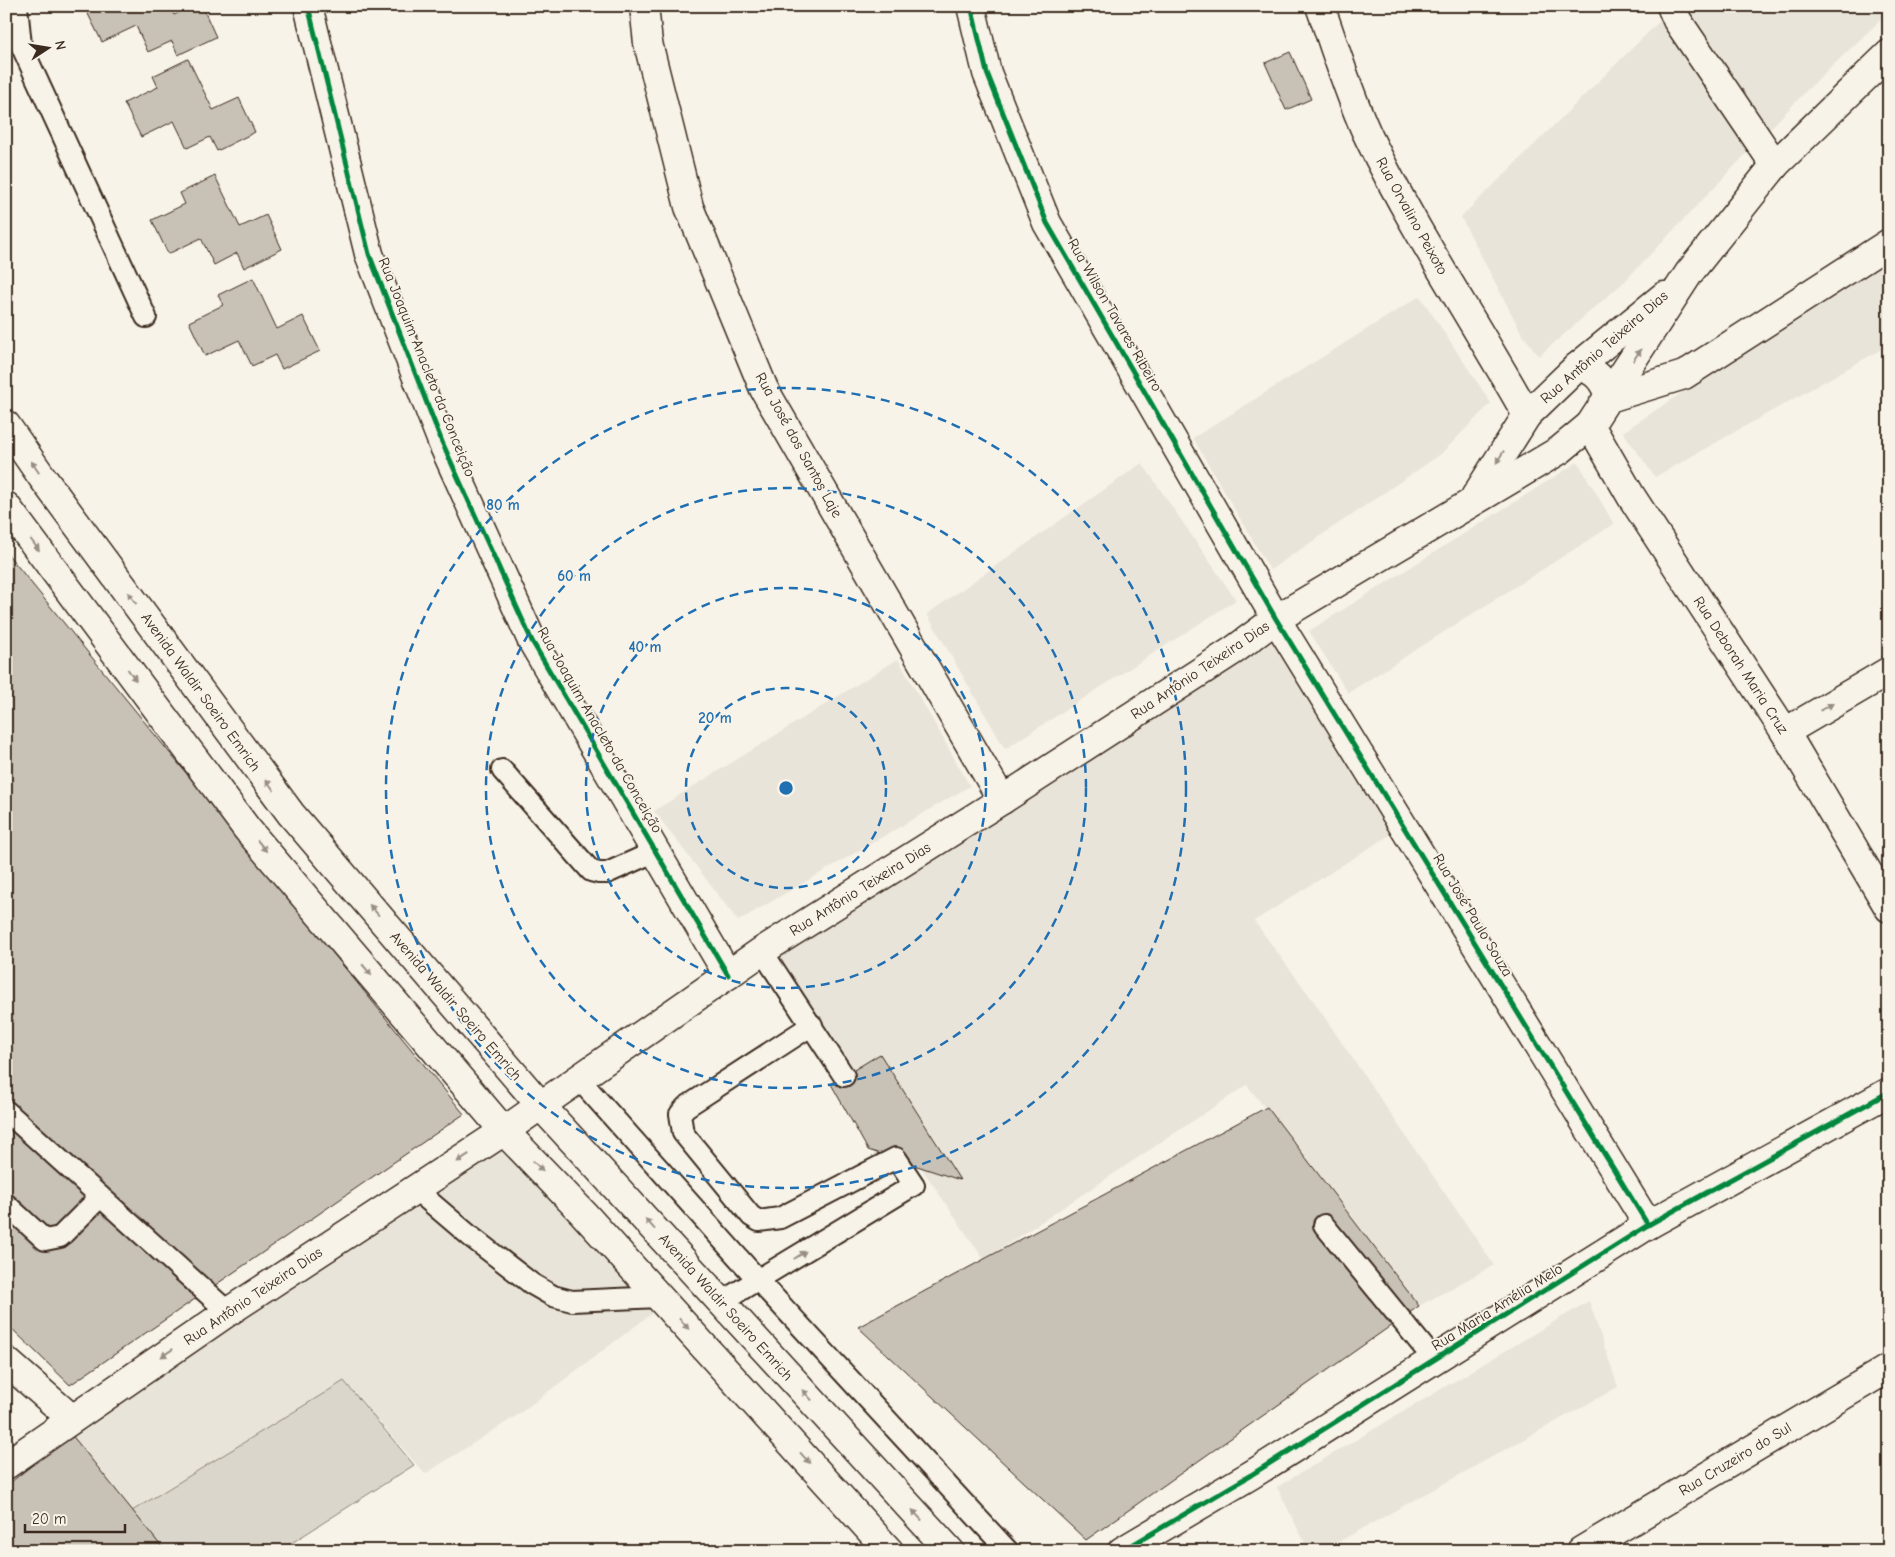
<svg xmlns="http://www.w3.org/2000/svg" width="1895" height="1557" viewBox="0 0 1895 1557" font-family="'Comic Neue',sans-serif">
	<rect width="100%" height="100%" fill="#f7f3e8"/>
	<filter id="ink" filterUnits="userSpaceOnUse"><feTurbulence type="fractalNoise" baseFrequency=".02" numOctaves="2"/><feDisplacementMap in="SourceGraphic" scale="10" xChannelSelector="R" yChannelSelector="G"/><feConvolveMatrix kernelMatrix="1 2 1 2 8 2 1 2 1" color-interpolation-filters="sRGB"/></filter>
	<g filter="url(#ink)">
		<!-- built -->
		<g fill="#e9e4d9">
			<polygon points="1675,6 1889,6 1889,12 1807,90 1624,282 1539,356 1522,334 1461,217"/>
			<polygon points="1889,254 1889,345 1655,477 1623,432"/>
			<polygon points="1420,296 1491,403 1441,454 1270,570 1193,438"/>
			<polygon points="1578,462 1614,524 1348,693 1309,631"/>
			<polygon points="1142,463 1236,600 1005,749 927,614"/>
			<polygon points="1275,633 1393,833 1254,921 1312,999 1494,1265 1419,1306 1247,1085 984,1260 779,958"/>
			<polygon points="898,659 970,786 738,921 654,811"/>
			<polygon points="509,1146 654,1312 516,1416 425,1474 344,1381 132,1511 71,1434"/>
			<polygon points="1589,1301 1618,1387 1322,1551 1309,1551 1277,1487"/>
		</g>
		<!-- green -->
		<polygon fill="#dbd6cb" stroke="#8b8074" points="344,1381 414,1465 279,1551 165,1551 132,1511"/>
		<!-- building -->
		<g fill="#c8c1b6" stroke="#3b2a1e">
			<polygon points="89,6 170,6 174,15 192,6 202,6 216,37 178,55 172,41 148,52 136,26 102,42 85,8"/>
			<polygon points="1290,52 1311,99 1286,110 1265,63"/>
			<polygon points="188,59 213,110 239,98 255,132 217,151 210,137 187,148 174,121 141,137 124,103 158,87 153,76"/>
			<polygon points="215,176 240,227 266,215 282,249 244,268 237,253 214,265 201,238 168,254 152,220 185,204 180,193"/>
			<polygon points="253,278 277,329 303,316 320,351 282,369 275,355 252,366 239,340 205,356 189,322 223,305 218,295"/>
			<polygon points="6,552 464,1114 70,1385 6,1323"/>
			<polygon points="880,1054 960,1180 868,1150 831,1084"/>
			<polygon points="1267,1107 1419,1306 1086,1540 858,1327"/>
			<polygon points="71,1434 165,1551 6,1551 6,1486"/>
		</g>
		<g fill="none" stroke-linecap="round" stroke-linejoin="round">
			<!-- lane casing -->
			<g stroke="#3b2a1e" stroke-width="24">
				<g id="lane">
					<polyline points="17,6 21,45 146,317"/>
					<polyline points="502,770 591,871 599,873 607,873 656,851"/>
					<polyline points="762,951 844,1076"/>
					<polyline points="579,1079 759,1281 1008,1551"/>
					<polyline points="6,1111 228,1312"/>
					<polyline points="415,1189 470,1236 532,1284 553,1296 572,1301 659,1297"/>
					<polyline points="6,1204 45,1240 60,1237 100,1197"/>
					<polyline points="1324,1225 1435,1361"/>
					<polyline points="721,1302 914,1185 896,1158 780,1218 759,1221 751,1216 683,1133 680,1114 686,1107 812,1025"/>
				</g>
			</g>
			<!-- street casing -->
			<g stroke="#3b2a1e" stroke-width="31">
				<g id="street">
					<polyline points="308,6 369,254 442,442 532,641 728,975"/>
					<polyline points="644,6 648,43 689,207 764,389 1002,800"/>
					<polyline points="971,6 987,73 1047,223 1276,619 1648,1225"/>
					<path d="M1320 6C1336 50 1349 96 1369 138 1415 233 1475 322 1527 415"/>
					<polyline points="1671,6 1677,20 1775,165"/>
					<polyline points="1785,732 1889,908"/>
					<polyline points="6,1361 71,1418"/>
					<polyline points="6,1465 228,1312 504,1131"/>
					<polyline points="1122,1551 1251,1475 1648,1225 1889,1092"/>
					<polyline points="1581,1551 1889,1368"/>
				</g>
			</g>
			<!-- secondary casing -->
			<g stroke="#3b2a1e" stroke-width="31">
				<g id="secondary">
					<path d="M1577 367C1595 368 1605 381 1609 398L1684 375 1889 243"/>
					<polyline points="1590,425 1631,496 1785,732 1889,671"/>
					<polyline points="1475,497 1527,415 1577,367 1664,296"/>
					<polyline points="504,1131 762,951 1002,800 1234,650 1276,619 1560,450 1590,425 1689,273 1775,165 1889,54"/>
				</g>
			</g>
			<!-- primary casing -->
			<g stroke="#3b2a1e" stroke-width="31">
				<g id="primary">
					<polyline points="6,425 42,477 291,814 542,1107 950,1551"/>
					<polyline points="6,506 247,829 504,1131 583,1213 889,1551"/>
				</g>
			</g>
			<!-- lane -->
			<use href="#lane" stroke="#f7f3e8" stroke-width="20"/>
			<!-- street -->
			<use href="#street" stroke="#f7f3e8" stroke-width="28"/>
			<!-- secondary -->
			<use href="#secondary" stroke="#f7f3e8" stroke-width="28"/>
			<!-- primary -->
			<use href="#primary" stroke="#f7f3e8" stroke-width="28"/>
			<!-- cycleway casing -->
			<g stroke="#f7f3e8" stroke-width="8">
				<g id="cycleway">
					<polyline points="308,6 369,254 442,442 532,641 728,975"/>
					<polyline points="971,6 987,73 1047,223 1276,619 1648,1225"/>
					<polyline points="1122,1551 1251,1475 1648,1225 1889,1092"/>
				</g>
			</g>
			<!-- cycleway -->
			<use href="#cycleway" stroke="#00873e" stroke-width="5"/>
		</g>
		<!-- one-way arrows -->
		<defs><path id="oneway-solid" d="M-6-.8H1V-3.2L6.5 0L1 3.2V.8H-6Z" transform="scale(1.25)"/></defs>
		<g fill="#998e83">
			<use href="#oneway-solid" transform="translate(1637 355) rotate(-57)"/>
			<use href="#oneway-solid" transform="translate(1500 457) rotate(122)"/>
			<use href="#oneway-solid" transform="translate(35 467) rotate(-124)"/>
			<use href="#oneway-solid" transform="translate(35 545) rotate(53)"/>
			<use href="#oneway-solid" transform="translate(132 598) rotate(-126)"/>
			<use href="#oneway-solid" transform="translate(132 675) rotate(53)"/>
			<use href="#oneway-solid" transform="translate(1827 707) rotate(-30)"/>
			<use href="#oneway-solid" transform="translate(270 785) rotate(-126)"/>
			<use href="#oneway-solid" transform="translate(262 846) rotate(50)"/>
			<use href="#oneway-solid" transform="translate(374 910) rotate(-131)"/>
			<use href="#oneway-solid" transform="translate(367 970) rotate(50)"/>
			<use href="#oneway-solid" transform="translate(463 1158) rotate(147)"/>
			<use href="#oneway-solid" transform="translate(538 1166) rotate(46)"/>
			<use href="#oneway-solid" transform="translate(650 1224) rotate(-132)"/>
			<use href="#oneway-solid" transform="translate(800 1255) rotate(-32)"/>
			<use href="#oneway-solid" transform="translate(684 1324) rotate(48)"/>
			<use href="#oneway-solid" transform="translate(167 1353) rotate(146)"/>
			<use href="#oneway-solid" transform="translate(807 1395) rotate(-133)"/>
			<use href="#oneway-solid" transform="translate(805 1458) rotate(48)"/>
			<use href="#oneway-solid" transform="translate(917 1515) rotate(-133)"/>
		</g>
	</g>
	<!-- distance rings -->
	<g fill="none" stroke="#1f6fb2" stroke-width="2.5" stroke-dasharray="9 6">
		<circle cx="786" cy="788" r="100"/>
		<circle cx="786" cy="788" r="200"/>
		<circle cx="786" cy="788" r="300"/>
		<circle cx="786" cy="788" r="400"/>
	</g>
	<g text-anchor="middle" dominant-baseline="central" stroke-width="4" stroke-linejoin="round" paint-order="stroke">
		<!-- street labels -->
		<g font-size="15" fill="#3b2a1e" stroke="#f7f3e8">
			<text transform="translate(1412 216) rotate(61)">Rua Orvalino Peixoto</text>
			<text transform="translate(1115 315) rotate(60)">Rua Wilson Tavares Ribeiro</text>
			<text transform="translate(1604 347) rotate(-41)">Rua Antônio Teixeira Dias</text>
			<text transform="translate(427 367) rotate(68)">Rua Joaquim Anacleto da Conceição</text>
			<text transform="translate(799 445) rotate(61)">Rua José dos Santos Laje</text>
			<text transform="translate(1741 665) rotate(57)">Rua Deborah Maria Cruz</text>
			<text transform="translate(1200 670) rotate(-34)">Rua Antônio Teixeira Dias</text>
			<text transform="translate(201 692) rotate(54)">Avenida Waldir Soeiro Emrich</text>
			<text transform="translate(600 730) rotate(60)">Rua Joaquim Anacleto da Conceição</text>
			<text transform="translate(860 889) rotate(-32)">Rua Antônio Teixeira Dias</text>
			<text transform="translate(1473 915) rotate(59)">Rua José Paulo Souza</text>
			<text transform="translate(456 1006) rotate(49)">Avenida Waldir Soeiro Emrich</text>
			<text transform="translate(253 1296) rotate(-34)">Rua Antônio Teixeira Dias</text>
			<text transform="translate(726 1307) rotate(48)">Avenida Waldir Soeiro Emrich</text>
			<text transform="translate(1497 1307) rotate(-32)">Rua Maria Amélia Melo</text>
			<text transform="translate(1735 1459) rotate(-31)">Rua Cruzeiro do Sul</text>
		</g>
	</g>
	<circle cx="786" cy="788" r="8" fill="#1f6fb2" stroke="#f7f3e8" stroke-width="2.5"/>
	<g font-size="15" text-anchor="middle" font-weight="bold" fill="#1f6fb2" stroke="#f7f3e8" stroke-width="4" stroke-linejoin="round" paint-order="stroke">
		<text x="503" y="510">80 m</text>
		<text x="574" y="581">60 m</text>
		<text x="645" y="652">40 m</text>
		<text x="715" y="723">20 m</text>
	</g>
	<!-- margin -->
	<rect width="1895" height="1557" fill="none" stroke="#f7f3e8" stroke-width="25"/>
	<rect x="12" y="12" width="1870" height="1532" fill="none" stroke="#3b2a1e" stroke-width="2" filter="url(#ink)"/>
	<!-- north arrow -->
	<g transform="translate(48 48) rotate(78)" stroke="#f7f3e8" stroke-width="4" paint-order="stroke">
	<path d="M0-4L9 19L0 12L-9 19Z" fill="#3b2a1e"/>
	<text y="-8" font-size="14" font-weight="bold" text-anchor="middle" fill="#3b2a1e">N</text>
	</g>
	<!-- scale -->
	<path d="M25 1524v8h100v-8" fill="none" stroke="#3b2a1e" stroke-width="2.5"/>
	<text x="32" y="1524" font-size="15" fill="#3b2a1e" stroke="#f7f3e8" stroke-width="4" paint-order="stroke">20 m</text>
</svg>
